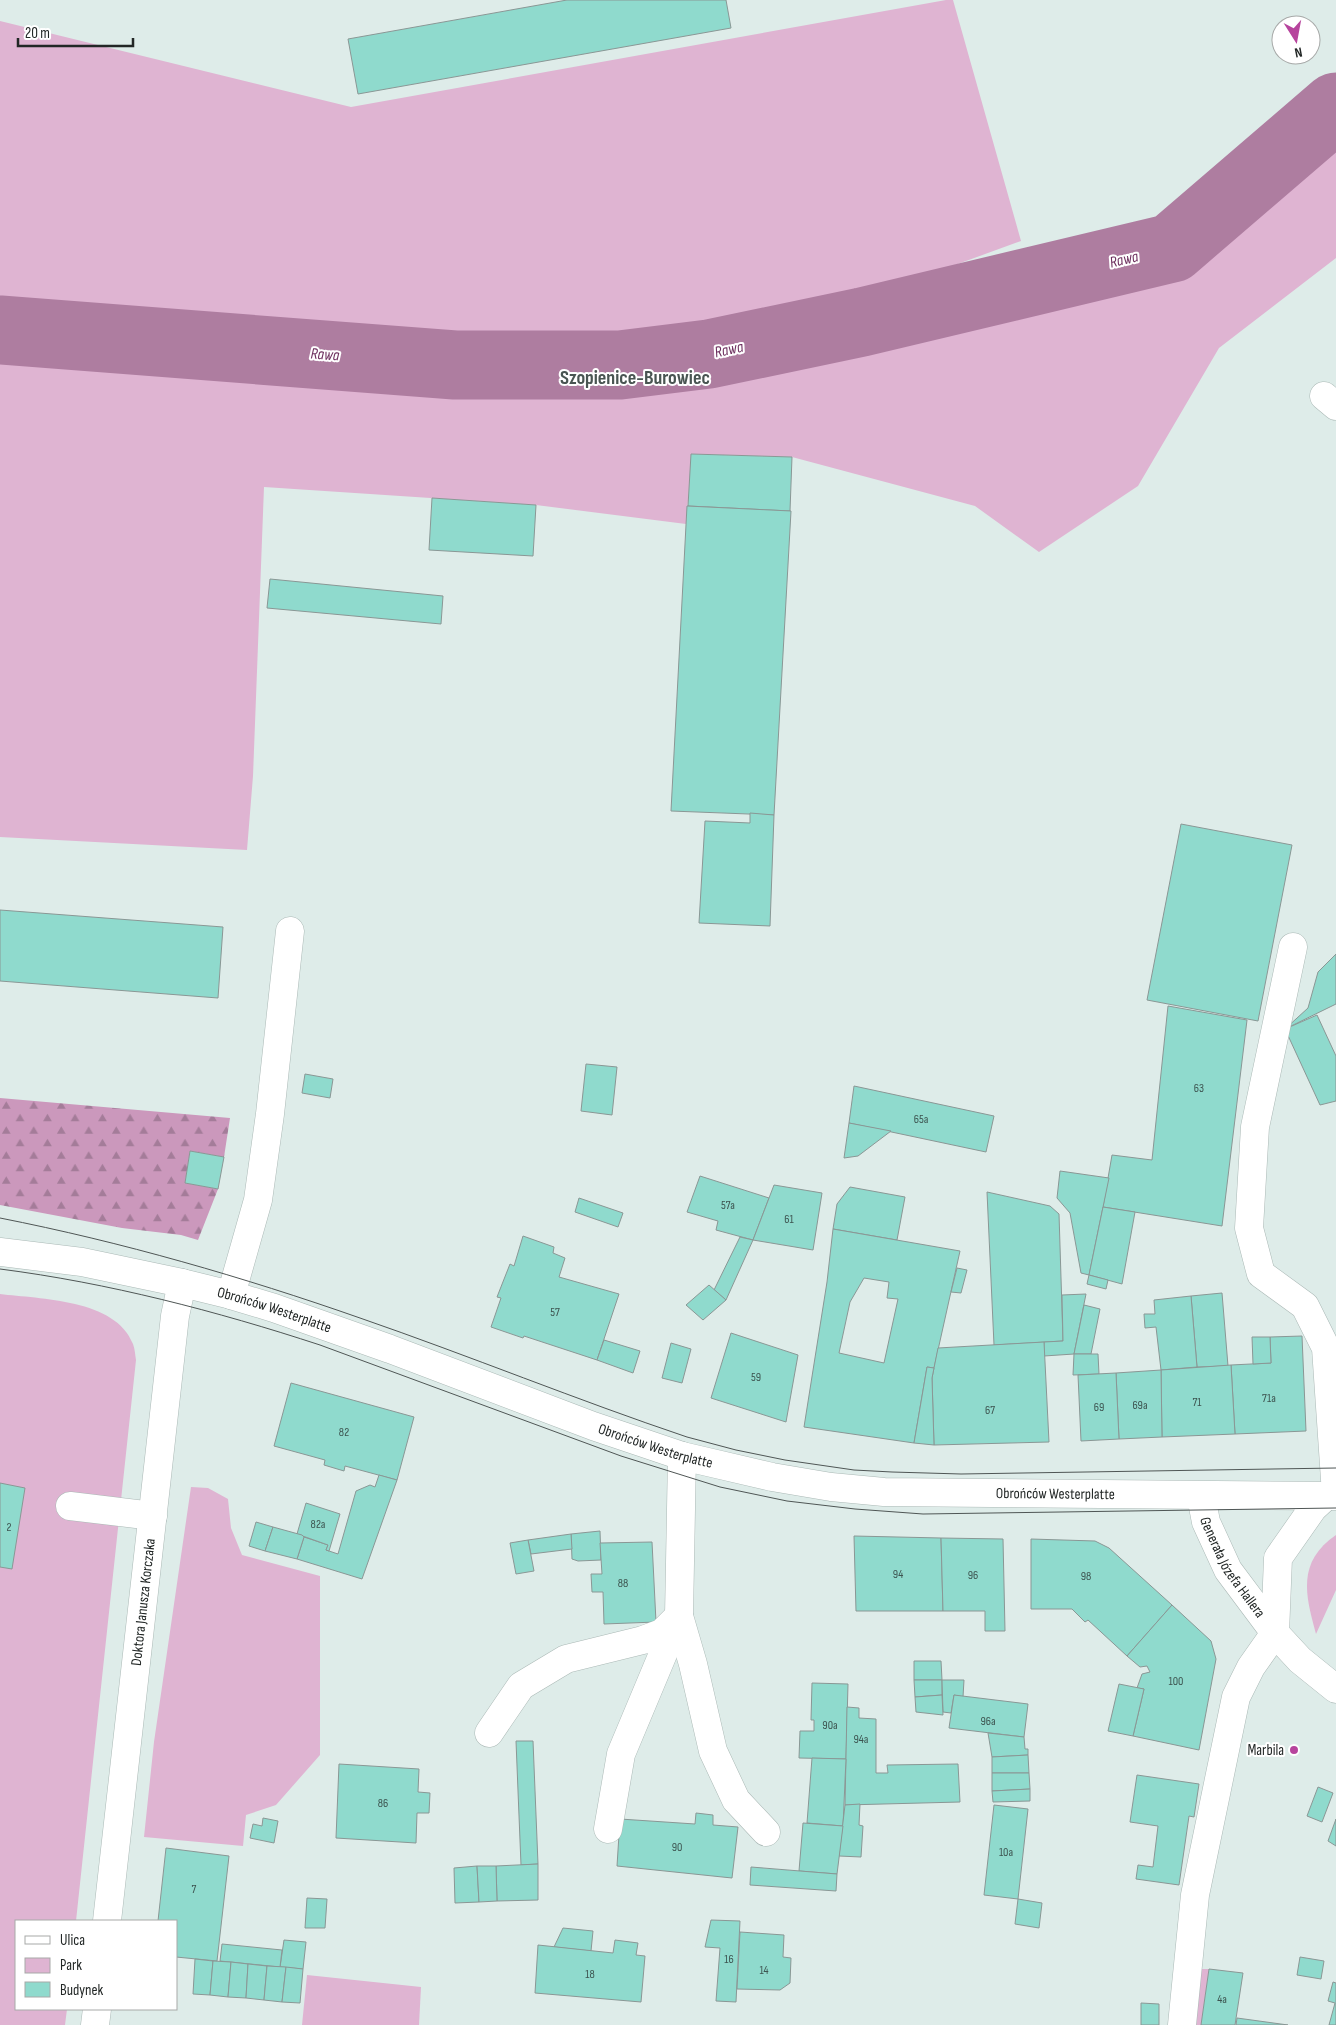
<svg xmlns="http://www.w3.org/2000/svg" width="1336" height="2025" viewBox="0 0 1336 2025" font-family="'Sofia Sans Condensed',sans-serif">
	<defs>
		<pattern id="forest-firs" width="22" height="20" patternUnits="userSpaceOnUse" patternTransform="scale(1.25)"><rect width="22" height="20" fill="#cb98bc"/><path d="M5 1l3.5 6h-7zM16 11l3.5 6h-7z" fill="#a47c99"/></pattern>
	</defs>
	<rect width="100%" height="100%" fill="#deece9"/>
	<!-- green -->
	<g fill="#dfb4d2">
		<polygon points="946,0 953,0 1021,241 864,298 656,340 536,343 0,300 0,21 351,107"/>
		<polygon points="1336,134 1336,258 1219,348 1138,486 1039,552 975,506 792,457 692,454 686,524 536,505 264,487 253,776 247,850 0,837 0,355 520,394 620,399 694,388 1179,266"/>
		<path d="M0 1294C40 1299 116 1299 133 1344 135 1349 135 1355 136 1360L76 1921H16V2009H67L65 2025H0Z"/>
		<polygon points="191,1487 208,1488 228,1499 231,1528 242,1555 320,1576 320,1755 276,1805 246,1815 243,1846 144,1837 154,1742"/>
		<path d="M1336 1535V1590L1316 1634C1305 1594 1297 1562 1336 1535Z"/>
		<polygon points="1200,1969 1209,1969 1201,2025 1191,2025"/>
		<polygon points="307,1975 421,1987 419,2025 302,2025"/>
	</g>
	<!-- forest -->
	<polygon fill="url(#forest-firs)" points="0,1098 230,1118 224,1157 190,1151 185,1183 218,1189 198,1240 181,1235 122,1228 0,1205"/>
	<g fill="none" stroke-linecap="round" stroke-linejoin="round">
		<!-- river -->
		<polyline stroke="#ae7da0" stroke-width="69" points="0,330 455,365 620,365 709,354 862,322 1172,248 1336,107"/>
	</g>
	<!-- building -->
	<g fill="#8fdacd" stroke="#8a9795" fill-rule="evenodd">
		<polygon points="567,0 726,0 731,28 358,94 348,39"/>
		<polygon points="691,454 792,457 790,511 688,506"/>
		<polygon points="432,498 536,505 533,556 429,550"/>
		<polygon points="687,506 791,511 774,815 671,811"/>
		<polygon points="270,579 443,596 441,624 267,608"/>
		<polygon points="750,813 774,815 770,926 699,923 705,821 750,823"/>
		<polygon points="1181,824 1292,845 1258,1021 1147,1000"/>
		<polygon points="0,910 223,927 218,998 0,981"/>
		<polygon points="1336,954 1336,1004 1285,1029 1308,1008 1318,972"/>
		<polygon points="1168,1006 1247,1020 1222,1226 1103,1207 1112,1155 1152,1160"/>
		<polygon points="1317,1015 1336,1056 1336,1101 1320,1105 1285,1029"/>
		<polygon points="586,1064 617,1067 612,1115 581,1111"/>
		<polygon points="305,1074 333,1079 330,1098 302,1093"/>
		<polygon points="854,1086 994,1116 986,1152 849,1123"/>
		<polygon points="849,1123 891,1131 858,1156 844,1158"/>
		<polygon points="190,1151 224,1157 218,1189 185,1183"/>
		<polygon points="1060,1171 1109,1178 1089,1275 1081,1273 1070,1213 1057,1198"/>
		<polygon points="700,1176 769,1198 753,1240 716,1230 718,1221 687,1212"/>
		<polygon points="774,1185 822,1193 813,1250 753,1240"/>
		<polygon points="850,1187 905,1197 897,1240 833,1229 837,1204"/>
		<polygon points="987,1192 1050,1206 1059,1214 1063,1341 994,1345"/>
		<polygon points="579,1198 623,1213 618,1227 575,1212"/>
		<polygon points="1103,1207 1135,1212 1122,1284 1089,1275"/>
		<path d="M833 1229 960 1251 934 1368 927 1367 914 1443 804 1427 827 1282ZM864 1278 889 1282 887 1298 898 1299 884 1363 839 1353 850 1302Z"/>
		<polygon points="523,1236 554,1247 553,1253 565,1258 559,1277 619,1294 597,1360 524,1336 523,1338 491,1327 501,1298 497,1297 510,1264 514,1266"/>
		<polygon points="740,1237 753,1240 726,1300 714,1290"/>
		<polygon points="957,1268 967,1270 961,1293 951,1292"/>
		<polygon points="1089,1275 1108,1280 1106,1289 1087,1284"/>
		<polygon points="709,1285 726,1300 703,1320 686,1305"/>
		<polygon points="1222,1293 1228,1366 1197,1367 1191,1296"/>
		<polygon points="1086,1294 1074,1354 1044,1356 1044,1342 1063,1341 1062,1295"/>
		<polygon points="1191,1296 1197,1367 1161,1370 1156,1327 1145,1328 1144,1314 1155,1314 1154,1300"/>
		<polygon points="1084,1305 1100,1309 1091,1354 1074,1354"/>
		<polygon points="731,1333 798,1355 786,1422 711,1398"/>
		<polygon points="1302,1336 1306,1431 1235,1434 1231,1365 1271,1363 1270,1337"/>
		<polygon points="1252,1337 1270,1337 1271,1363 1253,1364"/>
		<polygon points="604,1340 640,1351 633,1373 597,1360"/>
		<polygon points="1044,1342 1049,1442 934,1445 932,1378 938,1348"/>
		<polygon points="671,1343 691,1349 682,1383 662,1378"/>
		<polygon points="1074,1354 1098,1354 1099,1374 1073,1375"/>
		<polygon points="1231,1365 1235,1434 1162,1437 1161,1370"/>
		<polygon points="927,1367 934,1368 932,1378 934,1445 914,1443"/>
		<polygon points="1161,1370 1162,1437 1119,1439 1116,1373"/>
		<polygon points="1116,1373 1119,1439 1081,1441 1078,1375"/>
		<polygon points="291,1383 414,1417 397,1480 345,1466 344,1471 324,1465 325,1460 274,1446"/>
		<polygon points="379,1475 397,1480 362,1579 297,1559 304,1537 328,1545 326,1550 338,1554 356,1491 370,1485 375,1487"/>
		<polygon points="0,1483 25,1488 12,1569 0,1567"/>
		<polygon points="306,1503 340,1514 329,1551 326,1550 328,1545 297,1534"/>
		<polygon points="256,1522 273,1527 265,1551 249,1546"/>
		<polygon points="273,1527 302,1535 304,1537 297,1559 265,1551"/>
		<polygon points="600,1531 601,1560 578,1561 572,1559 571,1534"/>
		<polygon points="571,1534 572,1549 531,1554 528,1540"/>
		<polygon points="854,1536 941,1538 943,1611 856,1611"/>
		<polygon points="941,1538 1003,1539 1005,1631 985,1631 985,1611 943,1611"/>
		<polygon points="1031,1539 1095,1541 1109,1548 1172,1605 1127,1656 1088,1620 1085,1622 1072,1609 1031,1609"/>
		<polygon points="528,1540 534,1571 516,1574 510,1543"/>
		<polygon points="652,1542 656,1622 604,1624 603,1592 592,1592 591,1574 602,1574 600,1543"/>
		<polygon points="1172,1605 1211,1641 1216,1659 1199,1750 1133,1736 1144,1689 1137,1688 1142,1674 1150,1672 1147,1666 1140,1667 1127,1656"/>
		<polygon points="914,1661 941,1661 942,1680 914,1680"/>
		<polygon points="914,1680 942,1680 942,1695 915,1697"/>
		<polygon points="942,1680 964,1680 963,1697 954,1695 951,1713 943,1712"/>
		<polygon points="812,1683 848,1684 846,1759 799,1758 800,1731 814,1731 814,1720 811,1720"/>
		<polygon points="1119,1684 1144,1689 1133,1736 1108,1731"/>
		<polygon points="942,1695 943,1715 916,1712 915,1697"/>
		<polygon points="954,1695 1028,1704 1024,1737 949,1728"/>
		<polygon points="847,1707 859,1708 859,1718 876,1719 876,1773 888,1773 887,1765 958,1764 960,1802 845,1805"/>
		<polygon points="988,1733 1024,1737 1025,1749 1028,1749 1028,1755 992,1757"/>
		<polygon points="516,1741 533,1741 538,1864 521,1865"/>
		<polygon points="1028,1755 1029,1773 992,1773 992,1757"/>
		<polygon points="812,1758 846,1759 843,1826 807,1823"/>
		<polygon points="339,1764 419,1769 418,1792 430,1793 429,1813 417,1813 416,1843 336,1838"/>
		<polygon points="992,1773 1029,1773 1030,1789 992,1791"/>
		<polygon points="1137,1775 1199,1784 1194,1817 1189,1816 1179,1885 1136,1879 1138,1865 1153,1867 1158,1826 1130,1822"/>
		<polygon points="1318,1787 1333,1793 1322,1822 1307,1816"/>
		<polygon points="1030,1789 1030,1801 993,1802 992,1791"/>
		<polygon points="860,1804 859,1825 863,1826 861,1857 839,1856 845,1805"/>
		<polygon points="994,1805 1028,1809 1018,1899 984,1895"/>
		<polygon points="696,1813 713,1815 713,1825 738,1827 732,1878 617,1866 620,1819 695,1824"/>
		<polygon points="263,1818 278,1821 274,1843 250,1838 253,1824 262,1826"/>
		<polygon points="1336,1819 1336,1846 1328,1841"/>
		<polygon points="803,1823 843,1826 837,1874 799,1871"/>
		<polygon points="166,1848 229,1856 217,1961 176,1957 176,1921 158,1921"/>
		<polygon points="538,1864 538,1900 497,1901 496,1866"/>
		<polygon points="477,1866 479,1902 455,1903 454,1868"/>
		<polygon points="477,1866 496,1866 497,1901 479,1902"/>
		<polygon points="751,1867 837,1874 836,1891 750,1885"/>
		<polygon points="307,1898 327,1899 325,1928 305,1928"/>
		<polygon points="1018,1899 1042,1903 1039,1928 1015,1924"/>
		<polygon points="711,1920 740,1921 736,2002 716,2001 720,1948 705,1947"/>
		<polygon points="563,1928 593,1931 591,1951 554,1947"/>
		<polygon points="740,1932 784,1935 783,1957 791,1958 790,1983 780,1990 737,1989"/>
		<polygon points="284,1940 306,1942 303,1969 280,1967"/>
		<polygon points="615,1940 638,1943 636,1955 645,1956 641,2002 535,1993 538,1945 613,1953"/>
		<polygon points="222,1944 282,1950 280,1967 220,1961"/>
		<polygon points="1300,1957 1324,1961 1321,1979 1297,1975"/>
		<polygon points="195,1959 213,1961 210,1995 193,1994"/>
		<polygon points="213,1961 231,1962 228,1997 210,1995"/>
		<polygon points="231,1962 248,1964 246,1998 228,1997"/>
		<polygon points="248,1964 267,1966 264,2000 246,1998"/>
		<polygon points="267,1966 286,1967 282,2002 264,2000"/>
		<polygon points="286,1967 303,1969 300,2003 282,2002"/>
		<polygon points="1209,1969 1243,1973 1235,2025 1201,2025"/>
		<polygon points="1333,1982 1336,1983 1336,2025 1329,2025 1335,2003 1328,2001"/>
		<polygon points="1141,2003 1159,2004 1159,2025 1141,2025"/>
		<polygon points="1237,2018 1288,2025 1236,2025"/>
	</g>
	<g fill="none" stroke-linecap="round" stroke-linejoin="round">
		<!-- minor casing -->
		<g stroke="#abb9b6" stroke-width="29">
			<g id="minor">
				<polyline points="1324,396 1336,406"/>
				<polyline points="1293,947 1255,1127 1249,1228 1261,1274 1305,1306 1326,1348 1336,1494"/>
				<path id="s1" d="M0 1252 82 1262 182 1283 231 1295 274 1308 390 1349 593 1426 682 1456 772 1477 831 1487 884 1492 1336 1496"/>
				<polyline points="231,1295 258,1200 270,1114 290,931"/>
				<polyline points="682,1456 679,1616 693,1664 713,1751 736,1800 766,1832"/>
				<path id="s2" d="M1201 1496 1206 1522 1228 1570 1275 1633 1300 1660 1336 1689"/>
				<polyline points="70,1506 153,1516"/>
				<polyline points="1275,1633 1278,1558 1313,1508 1325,1497"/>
				<polyline points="489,1733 521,1686 566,1659 643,1640 662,1633 679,1616"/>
				<polyline points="608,1829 621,1754 678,1618"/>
				<path id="s3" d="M107 1921 175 1316 182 1283"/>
				<polyline points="95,2025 97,2009"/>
				<polyline points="1182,2025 1195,1895 1236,1697 1251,1667 1275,1633"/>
			</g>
		</g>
		<!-- minor -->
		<use href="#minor" stroke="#fff" stroke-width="28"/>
		<!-- tram -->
		<g stroke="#4f5655" stroke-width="1">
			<path d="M0 1218C122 1242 243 1277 360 1318 470 1356 577 1400 687 1437L736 1450 785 1460 854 1470 892 1472 961 1474 1336 1468"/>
			<path d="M0 1269C109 1283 216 1311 320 1345L621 1456 720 1487 787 1501 855 1509 923 1514 1336 1508"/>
		</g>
	</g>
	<!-- markers -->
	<circle fill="#b7449d" stroke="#fff" stroke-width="2" cx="1294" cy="1750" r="5"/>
	<g text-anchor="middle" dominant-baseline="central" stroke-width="4" stroke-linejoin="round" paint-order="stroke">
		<!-- number labels -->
		<g font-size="12" fill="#3d5450">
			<text x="1199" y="1088">63</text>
			<text x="921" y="1119">65a</text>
			<text x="728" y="1205">57a</text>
			<text x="789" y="1219">61</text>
			<text x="555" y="1312">57</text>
			<text x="756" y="1377">59</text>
			<text x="1269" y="1398">71a</text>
			<text x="1197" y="1402">71</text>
			<text x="1140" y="1405">69a</text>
			<text x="1099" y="1407">69</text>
			<text x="990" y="1410">67</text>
			<text x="344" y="1432">82</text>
			<text x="318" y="1524">82a</text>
			<text x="9" y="1527">2</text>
			<text x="898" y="1574">94</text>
			<text x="973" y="1575">96</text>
			<text x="1086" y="1576">98</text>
			<text x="623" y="1583">88</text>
			<text x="1176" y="1681">100</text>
			<text x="988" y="1721">96a</text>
			<text x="830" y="1725">90a</text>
			<text x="861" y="1739">94a</text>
			<text x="383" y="1803">86</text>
			<text x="677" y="1847">90</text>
			<text x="1006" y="1852">10a</text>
			<text x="194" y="1889">7</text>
			<text x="729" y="1959">16</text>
			<text x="764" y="1970">14</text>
			<text x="590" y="1974">18</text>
			<text x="1222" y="1999">4a</text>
		</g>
		<!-- street labels -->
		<g font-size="15" fill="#222726" stroke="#fff">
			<text stroke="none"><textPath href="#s1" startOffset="281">Obrońców Westerplatte</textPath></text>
			<text stroke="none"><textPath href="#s1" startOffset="686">Obrońców Westerplatte</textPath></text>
			<text stroke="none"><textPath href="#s1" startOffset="1091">Obrońców Westerplatte</textPath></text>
			<text stroke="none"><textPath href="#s2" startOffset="79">Generała Józefa Hallera</textPath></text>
			<text stroke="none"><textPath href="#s3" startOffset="321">Doktora Janusza Korczaka</textPath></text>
		</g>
		<!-- poi labels -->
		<g font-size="15" fill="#222726" stroke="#fff" text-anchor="end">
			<text x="1284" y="1750">Marbila</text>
		</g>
		<!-- water labels -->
		<g font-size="16" font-style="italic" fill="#6e305f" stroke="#fff">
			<text transform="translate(1124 260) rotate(-13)">Rawa</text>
			<text transform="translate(729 350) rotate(-12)">Rawa</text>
			<text transform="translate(325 355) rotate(4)">Rawa</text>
		</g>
		<!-- district labels -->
		<g font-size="20" font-weight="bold" fill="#495552" stroke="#fff">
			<text x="635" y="378">Szopienice-Burowiec</text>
		</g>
	</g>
	<!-- legend -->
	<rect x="15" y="1920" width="162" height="90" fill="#ffffff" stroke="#a7a9a8"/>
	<rect x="25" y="1936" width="25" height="8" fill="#ffffff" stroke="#a7a9a8"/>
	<text x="60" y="1945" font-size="15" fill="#222726">Ulica</text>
	<rect x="25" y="1958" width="25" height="15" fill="#dfb4d2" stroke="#a7a9a8"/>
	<text x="60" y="1970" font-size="15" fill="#222726">Park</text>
	<rect x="25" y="1982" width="25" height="15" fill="#8fdacd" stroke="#a7a9a8"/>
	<text x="60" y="1995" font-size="15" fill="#222726">Budynek</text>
	<!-- north arrow -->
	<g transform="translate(1296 40) rotate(169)"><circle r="24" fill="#ffffff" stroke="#a7a9a8"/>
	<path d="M0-4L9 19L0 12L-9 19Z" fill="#b7449d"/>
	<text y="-8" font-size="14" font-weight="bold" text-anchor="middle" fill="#222726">N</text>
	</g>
	<!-- scale -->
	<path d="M18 38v8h115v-8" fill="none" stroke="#222726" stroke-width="2.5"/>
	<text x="25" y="38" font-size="15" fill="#222726" stroke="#ffffff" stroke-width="4" paint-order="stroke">20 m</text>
</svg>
